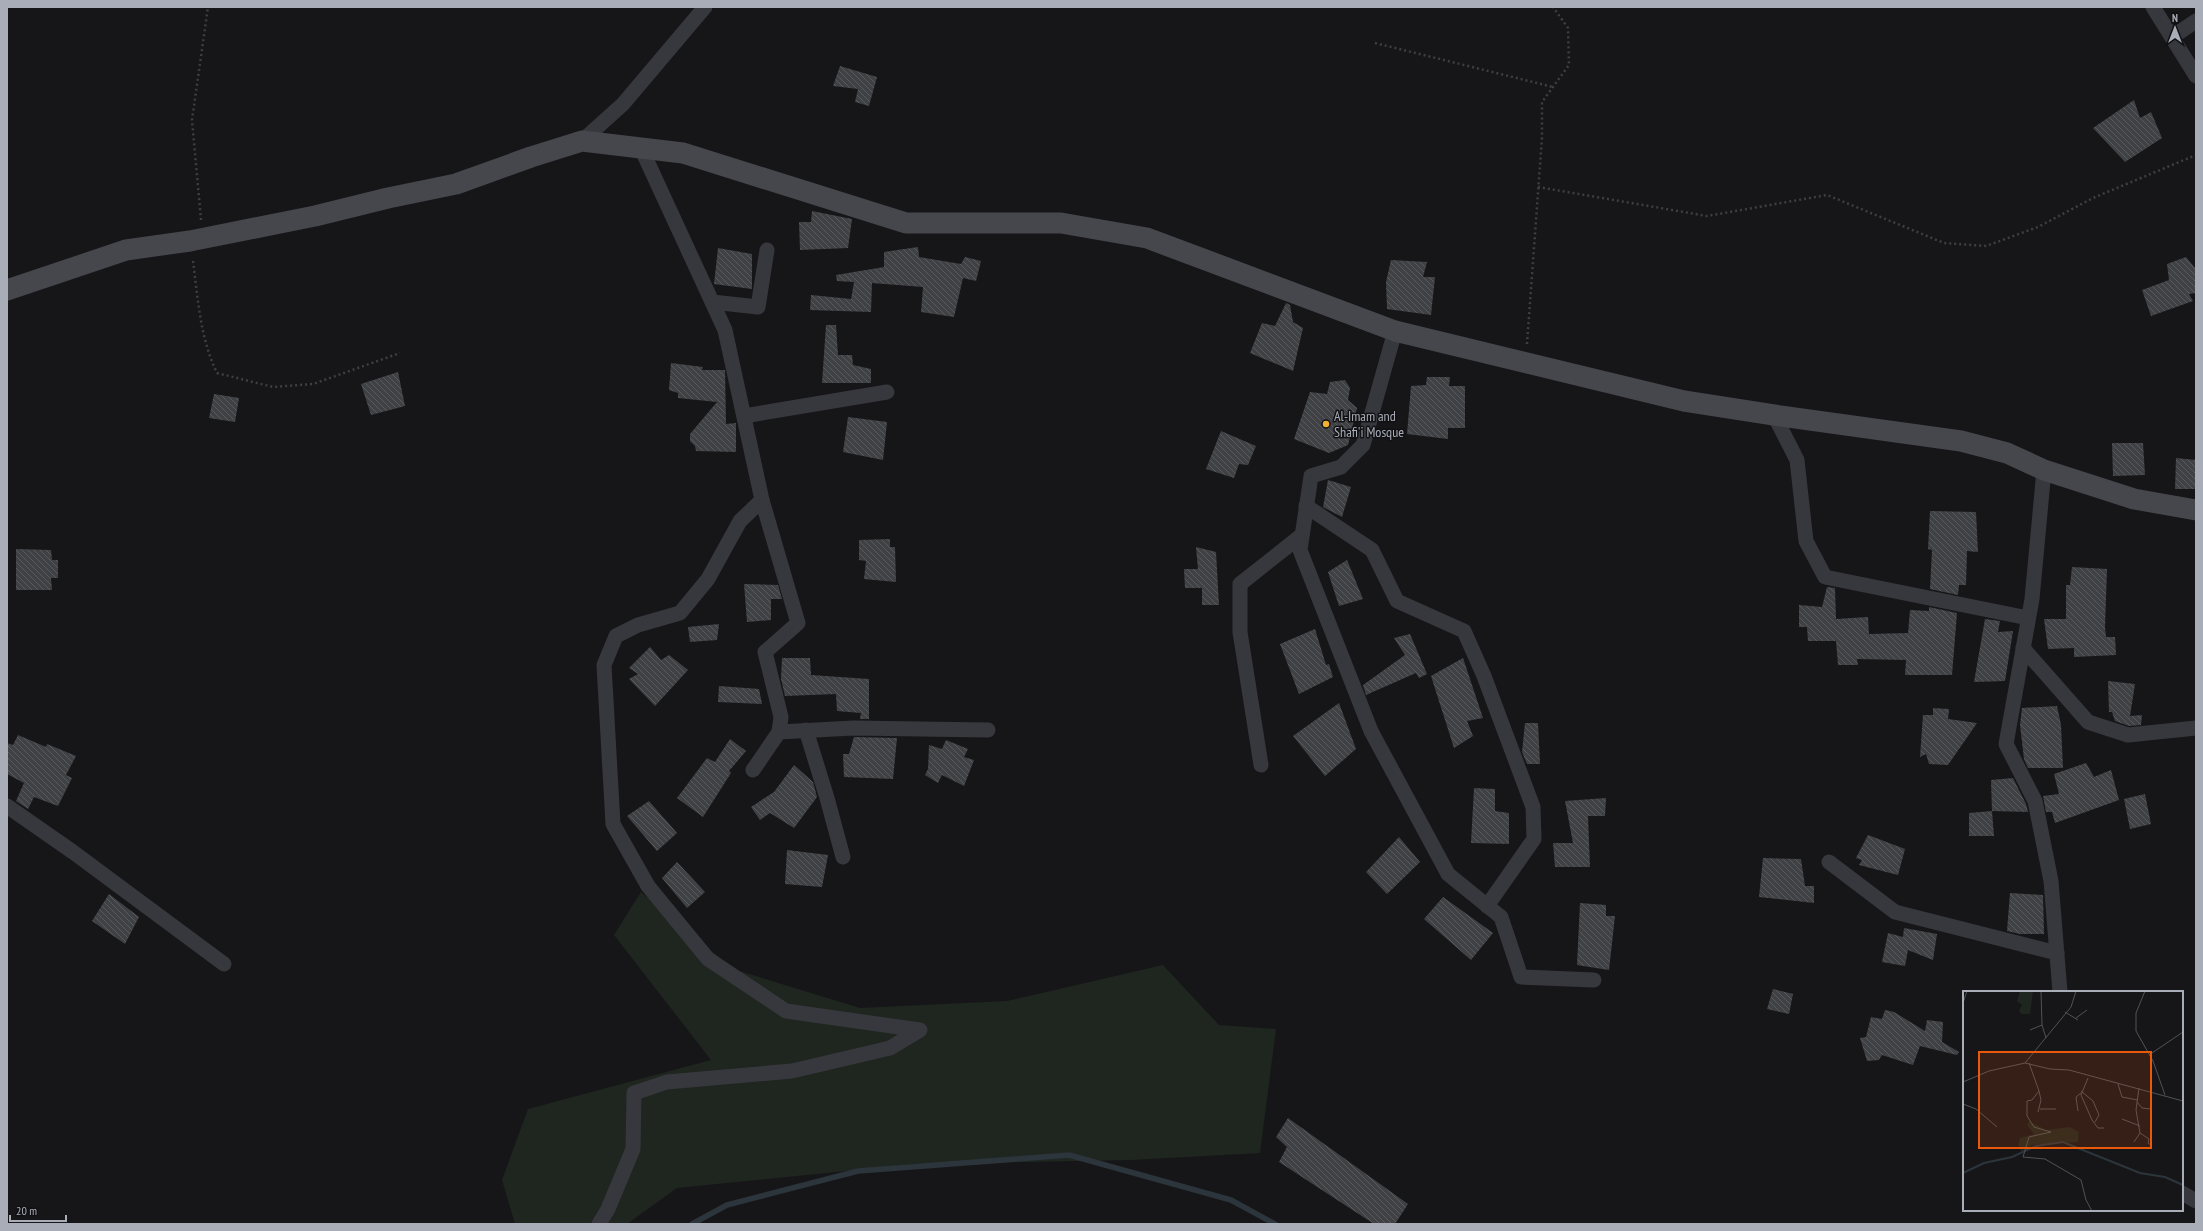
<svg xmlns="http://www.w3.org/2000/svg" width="2203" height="1231" viewBox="0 0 2203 1231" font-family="'PT Sans Narrow',sans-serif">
	<defs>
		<pattern id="building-back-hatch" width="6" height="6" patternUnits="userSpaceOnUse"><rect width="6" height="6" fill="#404145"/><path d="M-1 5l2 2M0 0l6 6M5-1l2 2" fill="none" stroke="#595a5e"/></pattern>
	</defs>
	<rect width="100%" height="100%" fill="#161618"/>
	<!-- green -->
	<polygon fill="#1e261f" points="641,892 733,969 860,1008 1007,1001 1163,965 1219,1025 1276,1029 1260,1153 1131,1160 915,1164 677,1188 627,1224 515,1224 502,1180 528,1109 711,1060 614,935"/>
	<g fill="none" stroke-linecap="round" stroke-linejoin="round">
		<!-- stream -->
		<polyline stroke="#2c353c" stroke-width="5.5" points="692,1224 727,1205 858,1171 1069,1155 1231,1200 1275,1224"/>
	</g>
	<!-- building -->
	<g fill="url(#building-back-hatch)">
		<polygon points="840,66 877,77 869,106 855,102 858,89 833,86"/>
		<polygon points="2134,100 2140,118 2151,112 2162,138 2125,162 2093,128"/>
		<polygon points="812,211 852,219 848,248 800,250 799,222 811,222"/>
		<polygon points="918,247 919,257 961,264 965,257 981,261 976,281 963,278 954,317 921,312 923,287 872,283 871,312 810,310 811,295 851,299 854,282 837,281 836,275 884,267 884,252"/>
		<polygon points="718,248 752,254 752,289 714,284"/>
		<polygon points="2186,257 2196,269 2196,293 2189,294 2193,301 2151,316 2142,290 2169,280 2167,264"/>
		<polygon points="1391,260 1427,262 1423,277 1435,277 1431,315 1387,309 1386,282"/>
		<polygon points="1286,303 1290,305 1293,322 1303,328 1293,371 1250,353 1262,323 1275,326"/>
		<polygon points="826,325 836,325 838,355 852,355 853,365 871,369 871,383 822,383"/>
		<polygon points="671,363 703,367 702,370 725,370 726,424 736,423 736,452 696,451 695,446 690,441 690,434 717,402 678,398 678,393 669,390"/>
		<polygon points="398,372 405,406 371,415 361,384"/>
		<polygon points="1427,377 1450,377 1449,386 1465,386 1465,428 1448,428 1448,439 1407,434 1411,386 1426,385"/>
		<polygon points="1345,380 1350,388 1348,400 1357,408 1348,445 1329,453 1294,439 1310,392 1327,394 1330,382"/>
		<polygon points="214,394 239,398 235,422 209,418"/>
		<polygon points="848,417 887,422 883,460 843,452"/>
		<polygon points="1221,431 1256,446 1248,465 1239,464 1234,478 1206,469"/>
		<polygon points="2112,443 2143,443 2145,475 2113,476"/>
		<polygon points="2176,458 2196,460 2196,489 2175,489"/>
		<polygon points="1328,480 1351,487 1342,517 1323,507"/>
		<polygon points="1930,511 1976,512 1978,552 1967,551 1966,585 1959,585 1958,595 1930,589 1932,550 1928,549"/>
		<polygon points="890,539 890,547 895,547 896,582 864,579 866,561 859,560 859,540"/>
		<polygon points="1196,547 1216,552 1219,605 1202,605 1202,588 1185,588 1184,569 1198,569"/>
		<polygon points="16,549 51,550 52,560 58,560 58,578 51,578 52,590 16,590"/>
		<polygon points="1347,560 1363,599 1339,606 1328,572"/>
		<polygon points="2072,567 2107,569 2105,627 2106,637 2115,637 2116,655 2074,657 2074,648 2048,649 2044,619 2066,619 2066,585 2070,585"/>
		<polygon points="744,584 778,585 782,599 771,599 771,620 747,622"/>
		<polygon points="1827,587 1835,588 1836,619 1868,617 1869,634 1908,633 1910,610 1929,611 1929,607 1957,613 1952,675 1905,675 1906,660 1857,659 1858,665 1838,665 1836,641 1808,641 1807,627 1799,627 1799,605 1822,607"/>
		<polygon points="1985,619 2000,621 1998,632 2013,631 2005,681 1974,682"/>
		<polygon points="719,624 717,640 690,642 688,627"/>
		<polygon points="1315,629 1326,665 1329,664 1333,677 1299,694 1280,644"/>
		<polygon points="1410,634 1427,674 1419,678 1416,673 1366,695 1363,685 1405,655 1394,638"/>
		<polygon points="650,647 661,660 669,655 688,670 655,706 629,679 638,674 629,668"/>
		<polygon points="782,658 810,658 811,675 869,679 869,719 860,719 861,713 837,711 836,694 785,696 781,679"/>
		<polygon points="1463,658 1483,718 1467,721 1473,736 1454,748 1431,676"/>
		<polygon points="2108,681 2135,684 2130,716 2142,715 2141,725 2129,726 2115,721 2112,712 2109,712"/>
		<polygon points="719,686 759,689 762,704 718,702"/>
		<polygon points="1339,703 1356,749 1325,776 1293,736"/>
		<polygon points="2057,706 2061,725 2063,768 2028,768 2024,759 2020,725 2022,708"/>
		<polygon points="1933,708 1949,709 1948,719 1977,723 1948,765 1929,764 1926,754 1920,757 1923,715 1933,715"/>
		<polygon points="1525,723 1538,723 1540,764 1527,764 1522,752"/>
		<polygon points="18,735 46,747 47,744 76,756 66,775 72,778 58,806 34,797 28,809 16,801 24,783 7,774 7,743 13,745"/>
		<polygon points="854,737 897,738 893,779 844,777 843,754 849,754"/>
		<polygon points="730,739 746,751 729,771 731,773 703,817 677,798 707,758 715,762"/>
		<polygon points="946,740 968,749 964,757 974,760 964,786 942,775 938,783 925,775 928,769 929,745 942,749"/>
		<polygon points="2086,763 2094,777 2111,770 2119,800 2055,823 2052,812 2046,812 2043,796 2059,794 2054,774"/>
		<polygon points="794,765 813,782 817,797 794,828 770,813 760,820 751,807 774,792"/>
		<polygon points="2013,778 2026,804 2028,812 1992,811 1991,780"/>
		<polygon points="1474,788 1495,789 1495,811 1509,813 1509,844 1471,843"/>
		<polygon points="2145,794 2151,824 2130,829 2124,799"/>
		<polygon points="1606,798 1605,816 1588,816 1590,867 1555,867 1553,843 1573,843 1565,801"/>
		<polygon points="649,801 677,833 657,851 627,816"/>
		<polygon points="1992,811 1994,836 1969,836 1969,813"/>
		<polygon points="1868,835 1905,849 1898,875 1859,865 1862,860 1856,858"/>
		<polygon points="1399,837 1420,862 1387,894 1366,872"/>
		<polygon points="787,850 828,855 822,887 785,884"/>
		<polygon points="1763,858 1801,859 1805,886 1814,886 1814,903 1759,897"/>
		<polygon points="677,862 705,892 687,908 662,878"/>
		<polygon points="2010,893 2043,895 2044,934 2020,934 2007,931"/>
		<polygon points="109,894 139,917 125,944 92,921"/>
		<polygon points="1443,897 1493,933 1471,960 1424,919"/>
		<polygon points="1580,903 1606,905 1606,916 1615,916 1609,970 1577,965"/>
		<polygon points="1904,928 1937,934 1933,960 1908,950 1905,966 1882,962 1888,933 1903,937"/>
		<polygon points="1773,989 1793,994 1789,1014 1767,1009"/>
		<polygon points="1885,1010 1894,1012 1925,1031 1927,1020 1943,1022 1942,1042 1959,1052 1957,1055 1920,1046 1913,1065 1882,1055 1879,1060 1867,1061 1860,1038 1866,1037 1871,1017 1882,1019"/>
		<polygon points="1288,1118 1408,1204 1395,1224 1374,1224 1279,1162 1287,1147 1276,1137"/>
	</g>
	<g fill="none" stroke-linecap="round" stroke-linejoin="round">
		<!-- path -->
		<g stroke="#3d3f44" stroke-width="2.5" stroke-dasharray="2 3" stroke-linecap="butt">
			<polyline points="1375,43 1553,87"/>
			<polyline points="1538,187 1707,216 1827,195 1944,243 1986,246 2038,227 2093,198 2196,155"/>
			<polyline points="201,220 192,120 208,7"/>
			<path d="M193 261C198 299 200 338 217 373L273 387 313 384 400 353"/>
			<polyline points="1527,344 1542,138 1542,102 1569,65 1568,28 1553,7"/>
		</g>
		<!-- street -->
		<g stroke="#37383d" stroke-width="15">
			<polyline points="2153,7 2196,76"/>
			<polyline points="2172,37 2196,21"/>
			<polyline points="582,141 623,104 705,7"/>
			<polyline points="712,302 758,307 767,250"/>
			<polyline points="1395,331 1363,445 1341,467 1311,476 1300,550 1371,731 1448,874 1501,917 1521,977 1594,980"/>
			<polyline points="1774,415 1797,460 1806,541 1825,577 2028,618"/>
			<polyline points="744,416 887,392"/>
			<polyline points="2044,470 2032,599 2006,744 2035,801 2051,881 2060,992"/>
			<polyline points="1306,506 1372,550 1397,601 1464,631 1484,676 1533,807 1534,839 1487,906"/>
			<polyline points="2023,648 2088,722 2128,735 2196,728"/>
			<polyline points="806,730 827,798 843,857"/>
			<polyline points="779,732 853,728 988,730"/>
			<polyline points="1261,765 1240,632 1240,584 1302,535"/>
			<polyline points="753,770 779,732 781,717 765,652 798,623 762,500"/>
			<polyline points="7,806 73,852 224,964"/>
			<polyline points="1829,862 1895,912 2057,953"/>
			<polyline points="2182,1193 2196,1201"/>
			<polyline points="599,1224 608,1209 633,1149 634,1093 667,1082 792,1071 890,1048 920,1030 786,1011 708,959 648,886 613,824 604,665 616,636 638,625 680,613 708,579 740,521 762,500 725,330 641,148"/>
		</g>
		<!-- secondary -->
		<polyline stroke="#45474d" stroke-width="21" points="7,290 126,250 190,241 315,216 388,198 456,184 531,157 582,141 683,153 906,223 1061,223 1147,238 1395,331 1684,401 1774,415 1961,441 2007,453 2044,470 2134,499 2196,510"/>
	</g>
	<!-- markers -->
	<circle fill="#f2b134" stroke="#111113" stroke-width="1.5" cx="1326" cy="424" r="4"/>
	<g text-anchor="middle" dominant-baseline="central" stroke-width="3" stroke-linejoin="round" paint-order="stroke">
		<!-- poi labels -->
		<g font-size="14" fill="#a8adb8" stroke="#111113" text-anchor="start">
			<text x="1334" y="416">Al-Imam and<tspan x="1334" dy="16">Shafi'i Mosque</tspan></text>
		</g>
	</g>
	<!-- overview -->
	<g transform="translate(1963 991)">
		<rect width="220" height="220" fill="#161618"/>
		<path d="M57 0H70L67 23H58L56 19 59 14 54 10ZM66 130 83 139 107 136 116 141 115 151 69 154 58 161 55 153 57 147 71 143 64 134Z" fill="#1e261f"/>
		<path fill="none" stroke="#2c353c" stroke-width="2" d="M0 182 21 172 49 166 73 155 100 151 177 182 202 186 220 194"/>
		<path fill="none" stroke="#505258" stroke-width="1" d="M78 0 79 34 83 47M182 0 173 22V40L190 70 202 104M0 12 4 0M102 21 115 29M113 27 124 19M67 39 79 34M186 64 220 41M62 72 108 16 113 0M66 72 76 100 69 109 64 110V125L71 136 88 141 66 146 60 166 82 168 118 189 123 209 129 220M125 87 118 104 129 129 135 137H141M0 91 26 80 62 72 87 78 106 79 220 110M155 93 159 106 175 109M118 100 130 110 136 124 132 131M174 111 179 117 188 118M0 113 13 118 34 136M77 118H93M115 120 113 106 118 102M75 121 78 109 76 100M159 128 177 135M177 142 186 148 185 152 189 155M171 151 177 142 173 119 176 97"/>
		<path fill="#e8590c" fill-opacity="0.15" stroke="#e8590c" stroke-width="2" d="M16 61H188V157H16Z"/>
		<rect width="220" height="220" fill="none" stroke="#a8adb8" stroke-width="2"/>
	</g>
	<!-- border -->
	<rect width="2203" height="1231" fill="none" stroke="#a8adb8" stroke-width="16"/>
	<!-- north arrow -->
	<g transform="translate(2175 28)" stroke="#111113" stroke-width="3" paint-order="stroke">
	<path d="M0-3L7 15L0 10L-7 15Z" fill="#a8adb8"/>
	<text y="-6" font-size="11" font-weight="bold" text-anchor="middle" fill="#a8adb8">N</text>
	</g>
	<!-- scale -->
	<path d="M10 1215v6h56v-6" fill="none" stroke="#a8adb8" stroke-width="2"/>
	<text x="16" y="1215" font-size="12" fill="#a8adb8" stroke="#111113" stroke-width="3" paint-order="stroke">20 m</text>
</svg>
